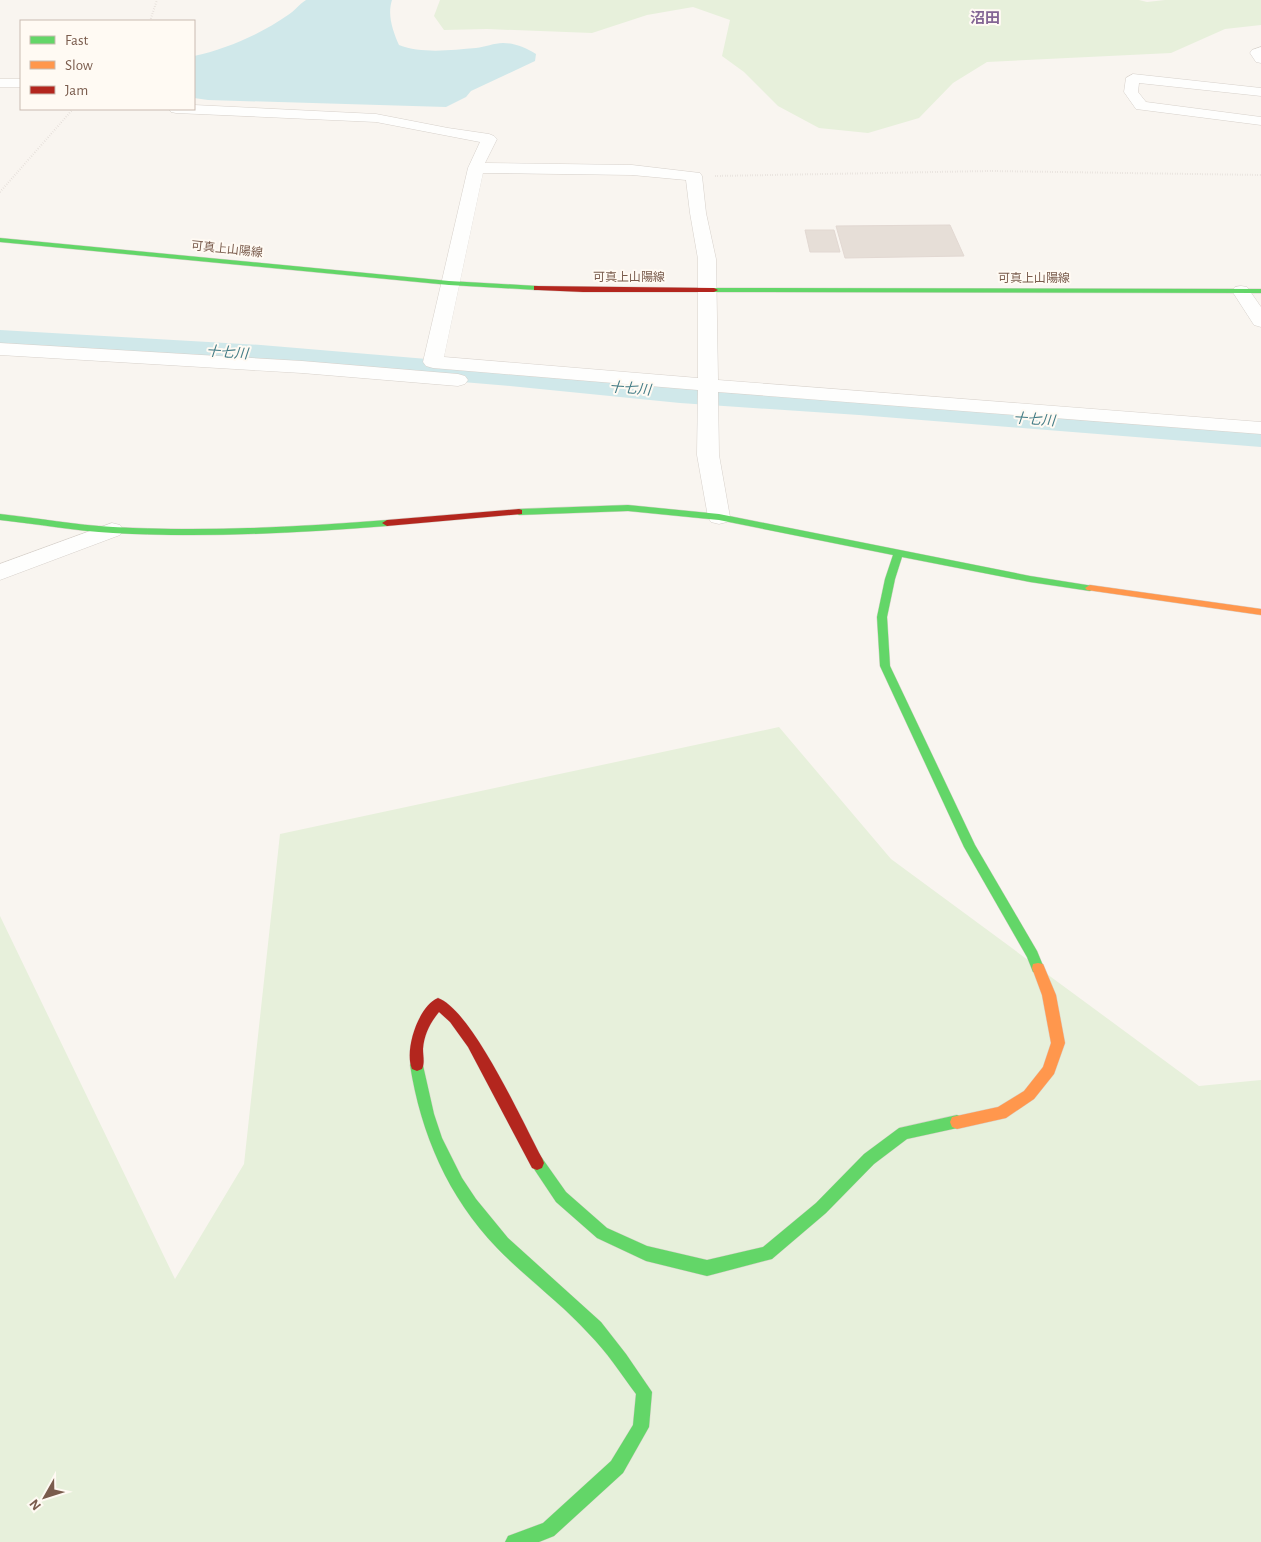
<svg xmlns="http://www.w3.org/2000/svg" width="1261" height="1542" viewBox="0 0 1261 1542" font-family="'Alegreya Sans','Noto Sans JP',sans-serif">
	<rect width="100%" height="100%" fill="#f9f5f0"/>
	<!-- green -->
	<g fill="#e7f0db">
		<polygon points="440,0 1139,0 1147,2 1165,0 1261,0 1261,25 1225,29 1171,53 987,62 953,83 919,118 868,133 819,128 778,106 744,72 722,56 730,20 693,7 647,15 592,33 487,29 444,30 434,16"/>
		<polygon points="779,727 891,859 1199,1086 1261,1080 1261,1542 0,1542 0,916 175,1279 244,1164 280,834"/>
	</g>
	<!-- water -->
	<path fill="#d0e8ea" d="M306 0H392C387 15 393 31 399 45 422 54 452 50 476 48 485 47 494 43 503 43 515 43 526 48 536 54L535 61 471 91 466 97 446 107 208 100 194 98V56C226 49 261 34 288 15 295 11 299 4 306 0Z"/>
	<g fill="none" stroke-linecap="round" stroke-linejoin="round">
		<!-- river -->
		<polygon fill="#d0e8ea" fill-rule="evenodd" points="0,330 261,345 510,366 680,383 859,395 1261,427 1261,447 859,415 680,403 510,386 261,365 0,348"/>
	</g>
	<!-- building -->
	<g fill="#e6ded7" stroke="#e2d8d2">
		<polygon points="950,225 964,256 845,258 836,226"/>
		<polygon points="805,230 834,230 840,252 810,252"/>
	</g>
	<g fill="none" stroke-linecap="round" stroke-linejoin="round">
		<!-- street casing -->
		<g stroke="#d7d1cb" stroke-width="1">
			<g id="street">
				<polygon points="1261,47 1261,63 1256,62 1250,53 1252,50"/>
				<polygon points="1133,74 1261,88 1261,96 1139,83 1138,92 1146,102 1261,117 1261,125 1136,109 1124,92 1126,78"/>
				<rect x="0" y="79" width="21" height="8"/>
				<path d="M194 105 376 114 448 128 489 134 494 136 497 139 485 163 632 165 700 173 702 176 706 213 716 259 718 380 1261 422V434L718 392 719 455 730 517 727 522 719 524 711 522 708 517 697 455 698 390 433 368 426 366 423 362 468 168 480 142 376 122 176 113 171 112 169 109H194ZM483 173 632 175 686 180 690 213 698 259V378L444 357Z"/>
				<polygon points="1241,286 1247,287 1261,307 1261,327 1254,325 1232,291 1235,287"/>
				<polygon points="0,343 302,361 458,374 465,376 468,380 465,384 458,386 302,373 0,355"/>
				<polygon points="112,523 120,525 123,530 120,535 0,580 0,564"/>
			</g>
		</g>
		<!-- fast casing -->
		<g stroke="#d9d2cb" stroke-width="1">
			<g id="fast">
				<polygon points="0,238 449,281 537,286 541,288 537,290 449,285 0,242"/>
				<polygon points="711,288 1261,289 1261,293 714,292 710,290"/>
				<polygon points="628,505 719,514 1030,576 1093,586 1095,588 1090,591 1030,582 902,557 895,579 887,617 890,666 975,845 1037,951 1044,968 1043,972 1038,973 1033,972 1027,957 964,847 880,666 877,617 885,579 893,555 719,520 628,511 519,515 514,512 519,509"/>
				<path d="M0 514C38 518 75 525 113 527 205 532 296 527 387 520L392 523 387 526C296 533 205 538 113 533 75 531 38 524 0 520Z"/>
				<path d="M417 1059 422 1061 434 1114 442 1138 462 1178 476 1199 508 1238 601 1322 626 1354 652 1392 649 1427 623 1473 554 1536 539 1542H505L508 1536 543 1523 611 1461 633 1425 636 1394C621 1374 607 1352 589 1334 561 1303 526 1278 497 1248 448 1197 421 1134 410 1065L412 1061Z"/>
				<polygon points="957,1115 962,1117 964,1122 962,1127 907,1139 874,1164 826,1213 772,1259 707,1276 646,1261 597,1238 556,1202 530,1163 532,1158 537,1156 542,1158 566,1192 607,1228 647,1246 707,1260 763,1247 816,1203 864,1154 899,1128"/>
			</g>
		</g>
		<!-- slow casing -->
		<g stroke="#d9d2cb" stroke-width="1">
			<g id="slow">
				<polygon points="1090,585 1261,609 1261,615 1087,590 1085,588"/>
				<polygon points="1038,963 1043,964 1056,995 1065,1043 1054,1074 1034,1099 1006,1118 957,1129 952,1127 950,1122 952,1117 998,1107 1024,1091 1043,1067 1051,1043 1042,995 1032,968 1033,964"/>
			</g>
		</g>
		<!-- jam casing -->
		<g stroke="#d9d2cb" stroke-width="1">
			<g id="jam">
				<polygon points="534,286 714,288 718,290 714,292 583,292 537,290 534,290"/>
				<polygon points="519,509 522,510 522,514 387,526 382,523 387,520"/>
				<path d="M438 998C472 1010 523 1123 542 1158L544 1163 542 1168 537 1170 532 1168 468 1047 450 1022 439 1012C430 1023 424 1035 423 1049 423 1056 425 1063 422 1069L417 1071 412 1069C404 1051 418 1006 438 998Z"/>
			</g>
		</g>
		<!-- path -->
		<g stroke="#dcd5d0" stroke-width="2" stroke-dasharray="0.5 2" stroke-linecap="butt">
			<polyline points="150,21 157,0"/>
			<polyline points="715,176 990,171 1261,175"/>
			<polyline points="0,192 73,109"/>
		</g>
		<!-- street -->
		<use href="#street" fill="#fefefd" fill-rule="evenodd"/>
		<!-- fast -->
		<use href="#fast" fill="#63d668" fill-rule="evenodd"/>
		<!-- slow -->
		<use href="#slow" fill="#ff974d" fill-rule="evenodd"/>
		<!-- jam -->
		<use href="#jam" fill="#b3261e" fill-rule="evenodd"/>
	</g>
	<g text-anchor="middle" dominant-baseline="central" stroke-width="4" stroke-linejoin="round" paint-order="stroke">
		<!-- far-street labels -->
		<g font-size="12" fill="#7a5c4d" stroke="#fffaf3">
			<text transform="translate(227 249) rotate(6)">可真上山陽線</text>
			<text x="629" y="277">可真上山陽線</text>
			<text x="1034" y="278">可真上山陽線</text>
		</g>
		<!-- far-water labels -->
		<g font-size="14" font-style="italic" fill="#437c86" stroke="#fffaf3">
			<text transform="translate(227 353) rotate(4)">十七川</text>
			<text transform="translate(630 389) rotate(5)">十七川</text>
			<text transform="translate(1034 420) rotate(4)">十七川</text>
		</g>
		<!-- far-quarter labels -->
		<g font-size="15" font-weight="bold" fill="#846695" stroke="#fffaf3">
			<text x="985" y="18">沼田</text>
		</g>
	</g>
	<!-- legend -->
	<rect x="20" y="20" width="175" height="90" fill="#fffaf3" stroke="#cabbb1"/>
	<rect x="30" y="36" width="25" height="8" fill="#63d668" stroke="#cabbb1"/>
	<text x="65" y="45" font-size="15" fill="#7a5c4d">Fast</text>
	<rect x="30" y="61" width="25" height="8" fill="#ff974d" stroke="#cabbb1"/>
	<text x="65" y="70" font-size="15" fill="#7a5c4d">Slow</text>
	<rect x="30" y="86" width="25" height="8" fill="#b3261e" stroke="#cabbb1"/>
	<text x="65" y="95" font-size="15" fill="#7a5c4d">Jam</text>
	<!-- north arrow -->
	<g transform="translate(45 1497) rotate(231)" stroke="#fffaf3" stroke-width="4" paint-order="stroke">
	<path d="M0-4L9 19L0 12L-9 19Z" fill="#7a5c4d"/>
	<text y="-8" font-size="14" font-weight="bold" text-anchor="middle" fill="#7a5c4d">N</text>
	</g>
</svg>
